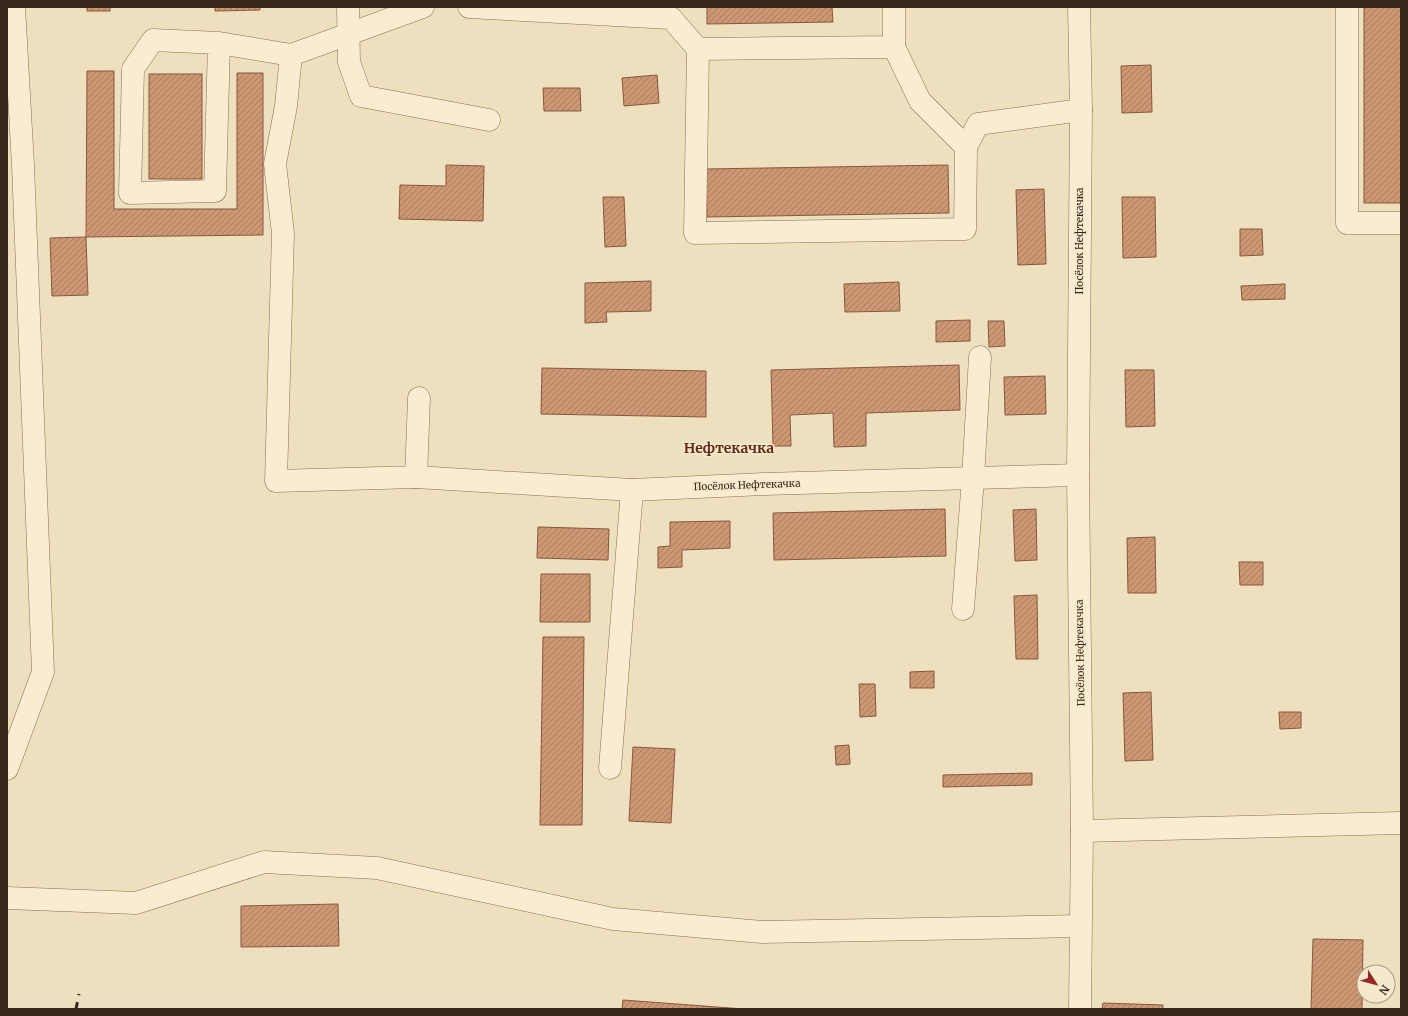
<svg xmlns="http://www.w3.org/2000/svg" width="1408" height="1016" viewBox="0 0 1408 1016" font-family="Merriweather,serif">
	<defs>
		<pattern id="building-hatch" width="6" height="6" patternUnits="userSpaceOnUse"><rect width="6" height="6" fill="#cd9773"/><path d="M-1 1l2-2M0 6l6-6M5 7l2-2" fill="none" stroke="#a77b5e"/></pattern>
	</defs>
	<rect width="100%" height="100%" fill="#eedfbe"/>
	<!-- building -->
	<g fill="url(#building-hatch)" stroke="#85583c">
		<rect x="87" y="7" width="23" height="4"/>
		<polygon points="215,7 260,7 260,10 215,11"/>
		<polygon points="707,7 832,7 833,22 707,24"/>
		<rect x="1364" y="7" width="37" height="196"/>
		<polygon points="1151,65 1152,112 1122,113 1121,66"/>
		<polygon points="87,71 114,71 114,209 237,209 237,73 263,73 263,235 86,237"/>
		<rect x="149" y="74" width="53" height="105"/>
		<polygon points="657,75 659,103 624,106 622,78"/>
		<polygon points="543,88 580,88 581,111 544,111"/>
		<polygon points="446,165 484,166 483,221 399,219 400,185 446,186"/>
		<polygon points="948,165 949,213 707,217 706,169"/>
		<polygon points="1044,189 1046,264 1018,265 1016,190"/>
		<polygon points="603,197 624,197 626,246 605,247"/>
		<polygon points="1122,197 1155,197 1156,257 1123,258"/>
		<polygon points="1240,229 1262,229 1263,255 1240,256"/>
		<polygon points="86,237 88,295 52,296 50,238"/>
		<polygon points="651,281 651,311 606,312 607,322 585,323 585,283"/>
		<polygon points="899,282 900,311 845,312 844,284"/>
		<polygon points="1285,284 1285,299 1242,300 1241,286"/>
		<polygon points="970,320 970,341 936,342 936,321"/>
		<polygon points="988,321 1004,321 1005,346 989,347"/>
		<polygon points="959,365 960,410 866,413 866,446 834,447 833,413 790,415 791,446 773,446 771,370"/>
		<polygon points="542,368 706,371 706,417 541,414"/>
		<polygon points="1125,370 1154,370 1155,426 1126,427"/>
		<polygon points="1045,376 1046,414 1005,415 1004,377"/>
		<polygon points="945,509 946,556 774,560 773,513"/>
		<polygon points="1036,509 1037,560 1015,561 1013,510"/>
		<polygon points="730,521 730,548 682,550 682,567 658,568 658,547 670,546 670,522"/>
		<polygon points="538,527 609,529 608,560 537,558"/>
		<polygon points="1155,537 1156,593 1128,593 1127,538"/>
		<polygon points="1239,562 1263,562 1263,585 1240,585"/>
		<polygon points="541,574 590,574 590,622 540,622"/>
		<polygon points="1037,595 1038,659 1016,659 1014,596"/>
		<polygon points="543,637 584,637 582,825 540,825"/>
		<polygon points="934,671 934,688 910,688 910,672"/>
		<polygon points="859,684 875,684 876,716 860,717"/>
		<polygon points="1151,692 1153,760 1125,761 1123,693"/>
		<polygon points="1279,712 1301,712 1301,728 1280,729"/>
		<polygon points="849,745 850,764 836,765 835,746"/>
		<polygon points="633,747 675,749 671,823 629,821"/>
		<polygon points="1032,773 1032,785 943,787 943,775"/>
		<polygon points="338,904 339,946 241,947 241,906"/>
		<polygon points="1313,939 1363,940 1362,1009 1311,1009"/>
		<polygon points="623,1000 744,1009 622,1009"/>
		<polygon points="1103,1003 1163,1005 1163,1009 1102,1009"/>
	</g>
	<g fill="none" stroke-linecap="round" stroke-linejoin="round">
		<!-- minor casing -->
		<g stroke="#866f57" stroke-width="23">
			<g id="minor">
				<polyline points="348,7 349,62 361,96 489,120"/>
				<polyline points="469,7 671,18 698,49 894,47 894,7"/>
				<polyline points="1079,7 1081,110 1078,475 1082,831 1080,1009"/>
				<polyline points="1347,7 1347,223 1401,223"/>
				<polyline points="219,43 215,191 130,193 133,69 153,40 219,43 291,55 423,7"/>
				<polyline points="698,49 695,233 965,229 966,147 920,101 894,47"/>
				<polyline points="291,55 286,106 275,164 283,233 276,481 416,477 419,398"/>
				<polyline points="966,147 978,124 1081,110"/>
				<polyline points="416,477 632,490 764,484 1078,475"/>
				<polyline points="963,609 973,478 980,357"/>
				<polyline points="610,768 632,490"/>
				<polyline points="7,769 43,672 23,165 14,7"/>
				<polyline points="1082,831 1401,823"/>
				<polyline points="7,898 136,903 264,862 377,868 613,919 762,932 1080,926"/>
			</g>
		</g>
		<!-- minor -->
		<use href="#minor" stroke="#f9ecd1" stroke-width="22"/>
		<!-- rail -->
		<polyline stroke="#35271b" stroke-width="3" stroke-dasharray="7 7" stroke-linecap="butt" points="76,1009 79,994"/>
	</g>
	<g text-anchor="middle" dominant-baseline="central" stroke-width="3.5" stroke-linejoin="round" paint-order="stroke">
		<!-- street labels -->
		<g font-size="10" fill="#35271b" stroke="#f5e9cd">
			<text transform="translate(1079 241) rotate(-90)">Посёлок Нефтекачка</text>
			<text transform="translate(747 485) rotate(-2)">Посёлок Нефтекачка</text>
			<text transform="translate(1080 653) rotate(-91)">Посёлок Нефтекачка</text>
		</g>
		<!-- district labels -->
		<g font-size="14" font-weight="bold" fill="#62281a" stroke="#f5e9cd">
			<text x="729" y="448">Нефтекачка</text>
		</g>
	</g>
	<!-- border -->
	<rect width="1408" height="1016" fill="none" stroke="#35271b" stroke-width="16"/>
	<!-- north arrow -->
	<g transform="translate(1376 984) rotate(126)"><circle r="19" fill="#f5e9cd" stroke="#a89b86"/>
	<path d="M0-3L7 15L0 10L-7 15Z" fill="#962629"/>
	<text y="-6" font-size="11" font-weight="bold" text-anchor="middle" fill="#35271b">N</text>
	</g>
</svg>
